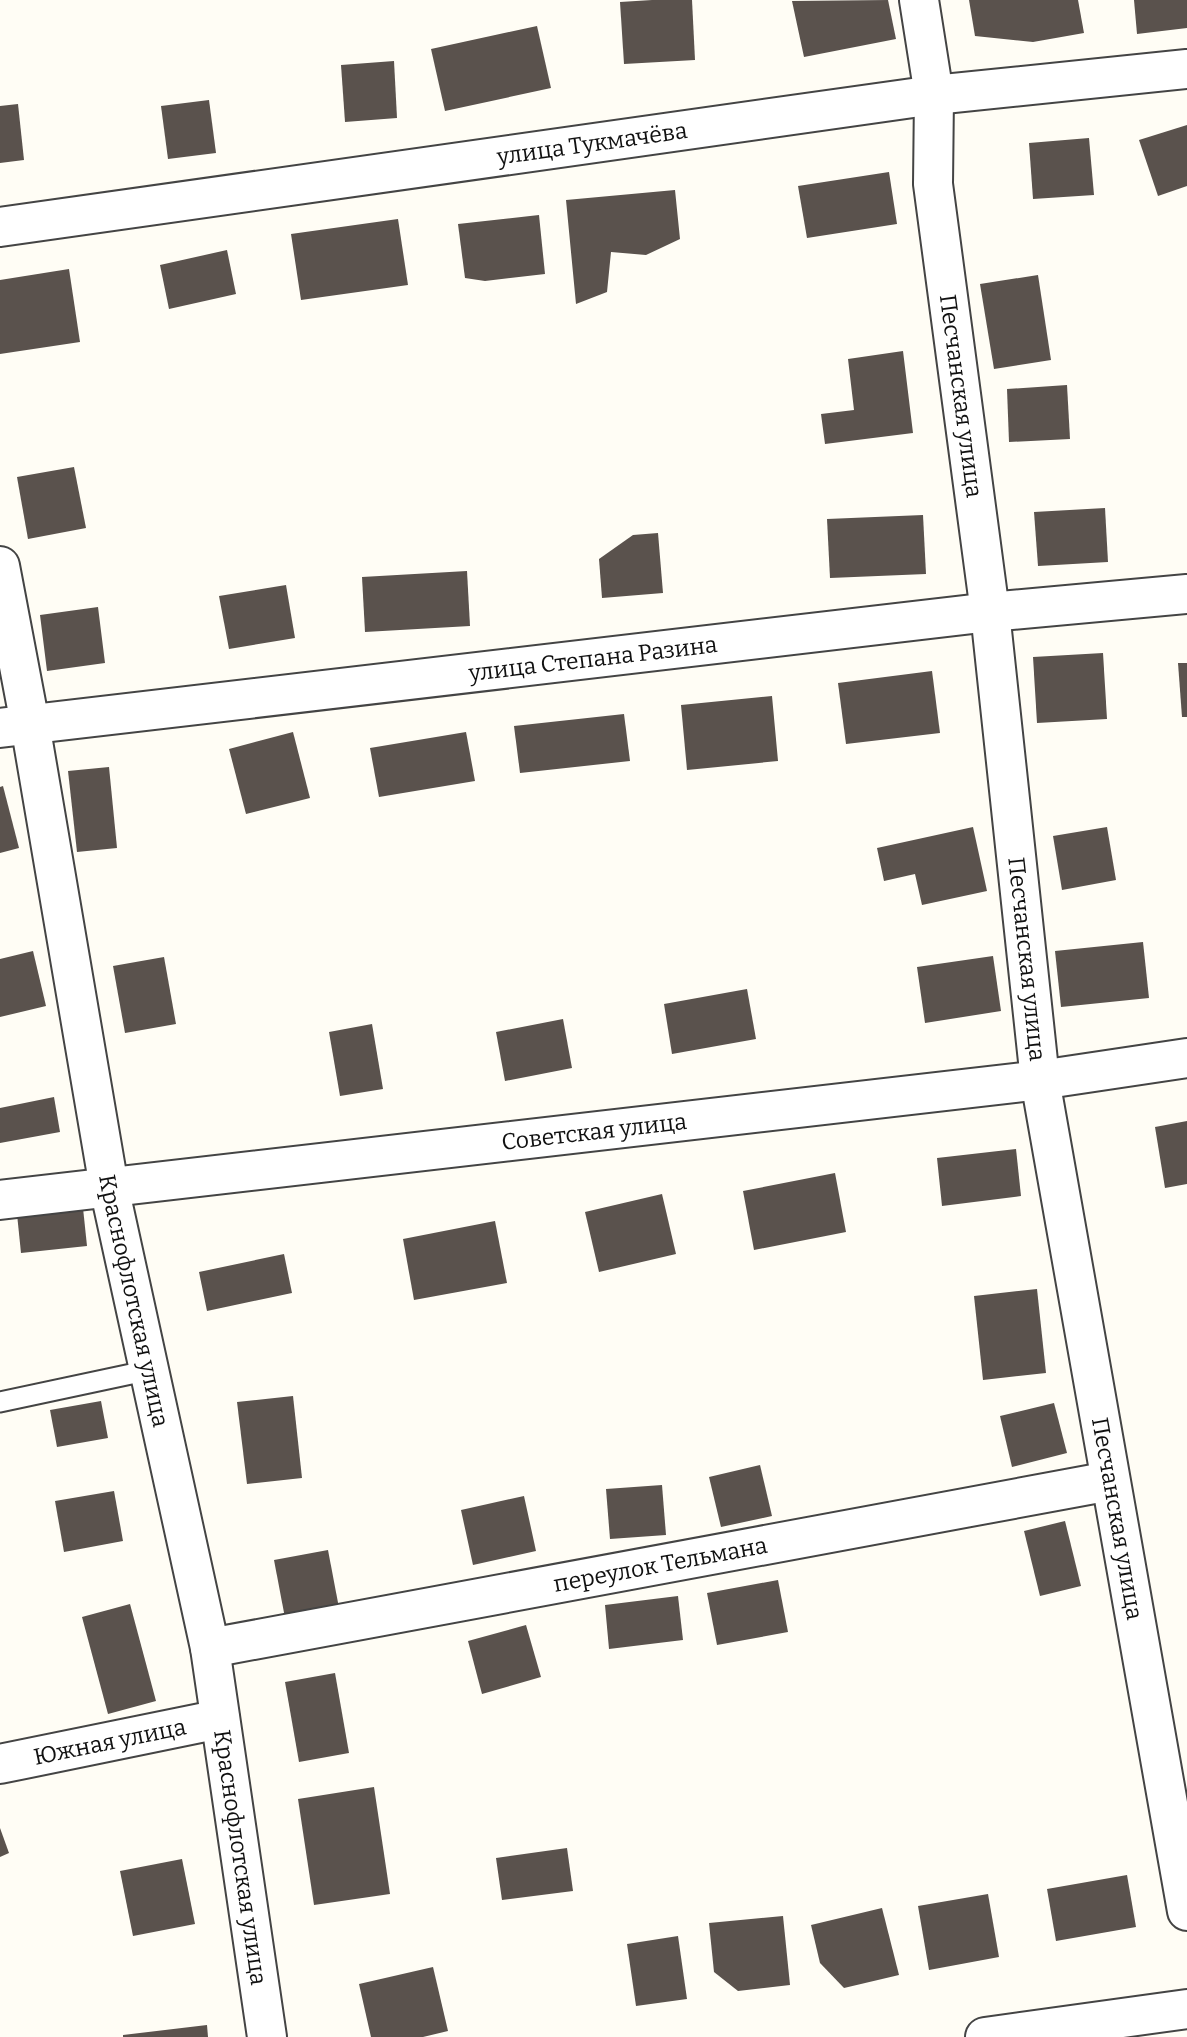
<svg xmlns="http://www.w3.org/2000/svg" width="1187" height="2037" viewBox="0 0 1187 2037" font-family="Bitter,serif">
	<rect width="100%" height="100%" fill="#fffdf5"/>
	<!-- building -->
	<g fill="#5a524d">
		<polygon points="652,0 692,0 695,60 624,64 620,2"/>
		<polygon points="888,0 896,39 804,57 792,1"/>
		<polygon points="969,0 1078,0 1084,33 1033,42 975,36"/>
		<polygon points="1134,0 1187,0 1187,28 1137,34"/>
		<polygon points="537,26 551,88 445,111 431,49"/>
		<polygon points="394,61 397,118 345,122 341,65"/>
		<polygon points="209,100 216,153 168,159 161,106"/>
		<polygon points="18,104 24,160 0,163 0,106"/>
		<polygon points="1187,125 1187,186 1158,196 1139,140"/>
		<polygon points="1089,138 1094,195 1033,199 1029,143"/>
		<polygon points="889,172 897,224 807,238 798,186"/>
		<polygon points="675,190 680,239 646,255 611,252 607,292 576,304 566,200"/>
		<polygon points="539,215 545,274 485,281 465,278 458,224"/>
		<polygon points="398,219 408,285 301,300 291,234"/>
		<polygon points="227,250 236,294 169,309 160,265"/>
		<polygon points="69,269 80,342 0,354 0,280"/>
		<polygon points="1038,275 1051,360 994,369 980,284"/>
		<polygon points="903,351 913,433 825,444 821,414 854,410 848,359"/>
		<polygon points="1067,385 1070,439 1009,442 1007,389"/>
		<polygon points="74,467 86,528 28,539 17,477"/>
		<polygon points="1105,508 1108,562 1038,566 1034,512"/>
		<polygon points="923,515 926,574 830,578 827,519"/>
		<polygon points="658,533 663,593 602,598 599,559 633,535"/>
		<polygon points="467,571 470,626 365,632 362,577"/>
		<polygon points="286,585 295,638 229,649 219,596"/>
		<polygon points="98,607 105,663 47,671 40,615"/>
		<polygon points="1103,653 1107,719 1037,723 1033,657"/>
		<polygon points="1178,663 1187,663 1187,717 1182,717"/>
		<polygon points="932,671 940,733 846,744 838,683"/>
		<polygon points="772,696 778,761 687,770 681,705"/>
		<polygon points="624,714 630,761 520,773 514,726"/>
		<polygon points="293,732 310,798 246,814 229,749"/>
		<polygon points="466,732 475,781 379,797 370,748"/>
		<polygon points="109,767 117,848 77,852 68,771"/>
		<polygon points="3,786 19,848 0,853 0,787"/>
		<polygon points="973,827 987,891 922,905 915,874 884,881 877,848"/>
		<polygon points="1107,827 1116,880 1062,890 1053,836"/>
		<polygon points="1143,942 1149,998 1061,1007 1055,951"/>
		<polygon points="33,951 46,1006 0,1017 0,959"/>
		<polygon points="993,956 1001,1011 925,1023 917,967"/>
		<polygon points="164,957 176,1024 125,1033 113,966"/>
		<polygon points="747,989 756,1039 672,1054 664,1004"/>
		<polygon points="563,1019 572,1068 505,1081 496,1032"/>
		<polygon points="372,1024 383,1089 340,1096 329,1032"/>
		<polygon points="54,1097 60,1132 0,1143 0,1108"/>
		<polygon points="1187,1121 1187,1184 1165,1188 1155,1127"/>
		<polygon points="1016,1149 1021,1196 942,1206 937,1158"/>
		<polygon points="835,1173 846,1232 754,1250 743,1191"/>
		<polygon points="662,1194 676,1254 599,1272 585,1212"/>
		<polygon points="83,1208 87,1246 21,1253 17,1214"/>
		<polygon points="495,1221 507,1283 414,1300 403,1239"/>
		<polygon points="284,1254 292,1293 207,1311 199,1272"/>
		<polygon points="1037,1289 1046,1373 983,1380 974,1296"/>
		<polygon points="293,1396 302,1478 247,1484 237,1402"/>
		<polygon points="101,1401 108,1438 57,1447 50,1410"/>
		<polygon points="1054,1403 1067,1453 1012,1467 1000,1416"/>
		<polygon points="760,1465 772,1516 721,1527 709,1477"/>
		<polygon points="662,1485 666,1535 610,1539 606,1489"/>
		<polygon points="114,1491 123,1541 64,1552 55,1501"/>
		<polygon points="524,1496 536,1551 473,1565 461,1510"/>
		<polygon points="1065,1521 1081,1586 1040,1596 1024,1531"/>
		<polygon points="328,1550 339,1608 285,1618 274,1560"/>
		<polygon points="778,1580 788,1632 717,1645 707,1593"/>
		<polygon points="678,1596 683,1640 609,1649 605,1605"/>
		<polygon points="130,1604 156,1701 108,1714 82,1617"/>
		<polygon points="526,1625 541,1677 482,1694 468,1641"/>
		<polygon points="335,1673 349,1753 299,1762 285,1682"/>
		<polygon points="374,1787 390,1894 314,1905 298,1799"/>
		<polygon points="0,1828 9,1853 0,1857"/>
		<polygon points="567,1848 573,1891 502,1900 496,1858"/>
		<polygon points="182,1859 195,1924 133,1936 120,1871"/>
		<polygon points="1127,1875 1136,1927 1056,1941 1047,1889"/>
		<polygon points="988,1894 999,1957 929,1970 918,1906"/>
		<polygon points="882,1908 899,1975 844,1988 820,1963 811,1925"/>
		<polygon points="783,1916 790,1985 738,1991 714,1972 709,1923"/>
		<polygon points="678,1936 687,1999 636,2006 627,1944"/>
		<polygon points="433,1967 448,2031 423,2037 371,2037 359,1984"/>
		<polygon points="207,2025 208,2037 123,2037 123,2035"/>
	</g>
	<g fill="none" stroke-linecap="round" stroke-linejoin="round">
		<!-- service casing -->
		<g stroke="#444" stroke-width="23">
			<polyline id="service" points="0,1402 150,1370"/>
		</g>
		<!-- minor casing -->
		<g stroke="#444" stroke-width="42">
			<g id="minor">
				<path id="s1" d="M919 0 934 95 933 184 990 612 1040 1080 1187 1911"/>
				<path id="s2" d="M0 566 30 724 109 1187 210 1648 267 2037"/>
				<path id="s3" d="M0 728 990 612 1187 594"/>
				<path id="s4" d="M0 1200 1040 1080 1187 1058"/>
				<path id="s5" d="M210 1648 1110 1481"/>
				<path id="s6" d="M0 1764 220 1719"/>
				<polyline points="985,2037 1187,2009"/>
			</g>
		</g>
		<!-- tertiary casing -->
		<g stroke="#444" stroke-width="42">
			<g id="tertiary">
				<path id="s7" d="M0 227 934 95 1187 69"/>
			</g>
		</g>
		<!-- service -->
		<use href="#service" stroke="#fff" stroke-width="19"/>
		<!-- minor -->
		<use href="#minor" stroke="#fff" stroke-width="38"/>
		<!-- tertiary -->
		<use href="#tertiary" stroke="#fff" stroke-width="38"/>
	</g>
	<g text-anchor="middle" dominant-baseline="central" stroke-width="7" stroke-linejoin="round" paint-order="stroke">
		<!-- street labels -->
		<g font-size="23" fill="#111" stroke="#fff">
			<text stroke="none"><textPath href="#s7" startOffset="598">улица Тукмачёва</textPath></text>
			<text stroke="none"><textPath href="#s1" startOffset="399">Песчанская улица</textPath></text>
			<text stroke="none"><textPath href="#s3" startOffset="597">улица Степана Разина</textPath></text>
			<text stroke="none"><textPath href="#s1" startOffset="966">Песчанская улица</textPath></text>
			<text stroke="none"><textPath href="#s4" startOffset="598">Советская улица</textPath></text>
			<text stroke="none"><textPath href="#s2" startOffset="747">Краснофлотская улица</textPath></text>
			<text stroke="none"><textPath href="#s1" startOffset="1533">Песчанская улица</textPath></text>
			<text stroke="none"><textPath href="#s5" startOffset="458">переулок Тельмана</textPath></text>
			<text stroke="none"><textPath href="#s6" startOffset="112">Южная улица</textPath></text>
			<text stroke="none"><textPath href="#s2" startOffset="1314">Краснофлотская улица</textPath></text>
		</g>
	</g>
</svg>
